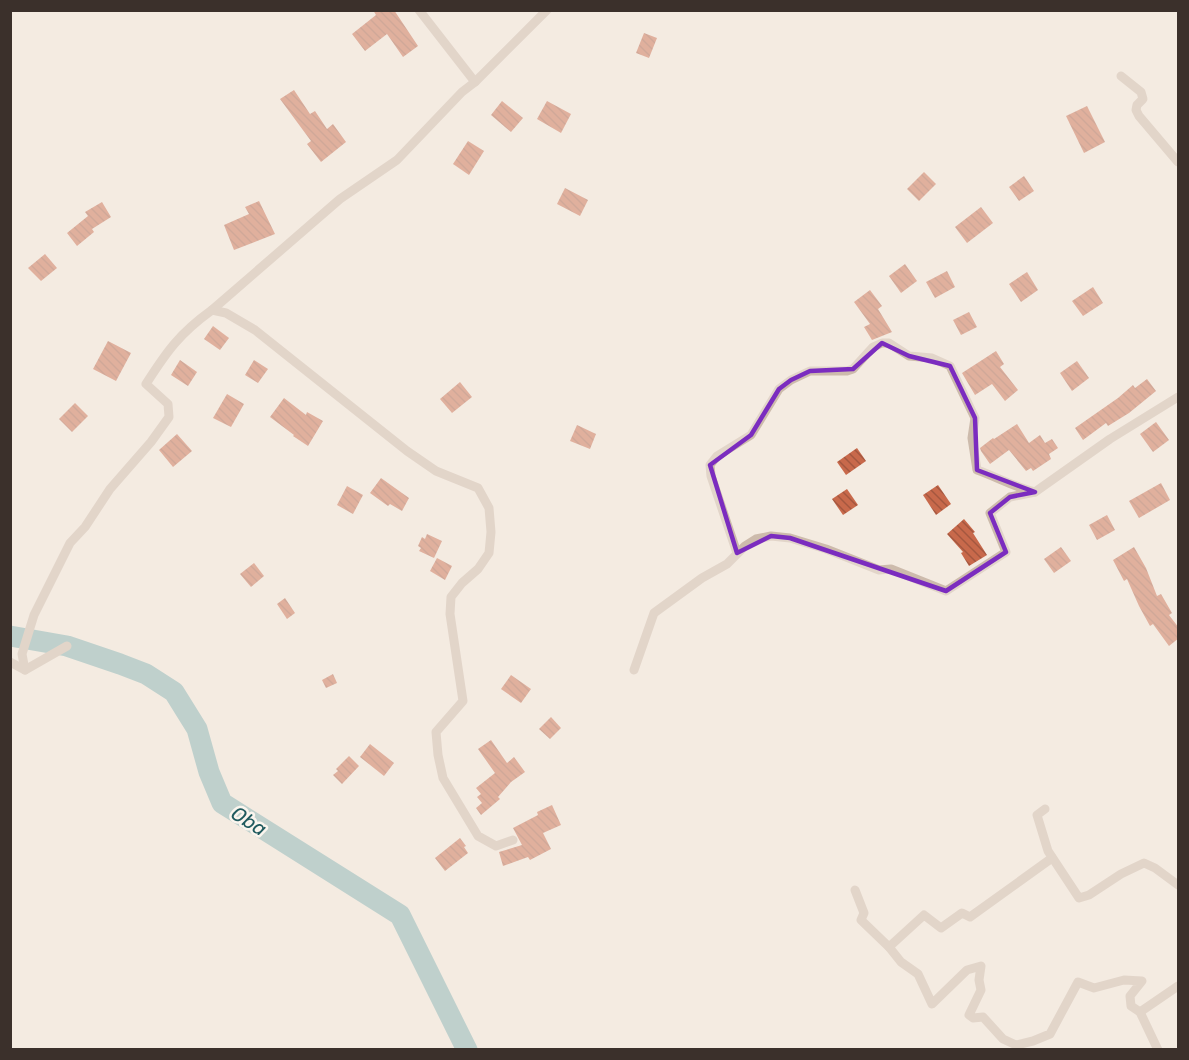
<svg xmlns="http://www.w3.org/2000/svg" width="1189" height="1060" viewBox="0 0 1189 1060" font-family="Rubik,sans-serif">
	<defs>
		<pattern id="building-back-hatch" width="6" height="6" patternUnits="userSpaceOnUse" patternTransform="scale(1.5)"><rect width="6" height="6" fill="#c8694b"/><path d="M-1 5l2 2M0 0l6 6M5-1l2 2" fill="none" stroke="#a4573f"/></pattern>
	</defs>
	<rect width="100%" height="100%" fill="#f4ebe1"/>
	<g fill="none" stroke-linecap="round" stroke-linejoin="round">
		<!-- river -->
		<polyline stroke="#7fb0b2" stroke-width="21" points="10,636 67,646 120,664 146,674 174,692 197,729 209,772 222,803 400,915 467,1050"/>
	</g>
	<!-- building -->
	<g fill="url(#building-back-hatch)">
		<polygon points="373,10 394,10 418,46 403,57 387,34 365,51 352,34 376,15"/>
		<polygon points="644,33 657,38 649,58 636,53"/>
		<polygon points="294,90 310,114 315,111 327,129 333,124 346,142 321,162 307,144 311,141 280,99"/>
		<polygon points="502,101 523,118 511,132 491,115"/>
		<polygon points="547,101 571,114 561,133 537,119"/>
		<polygon points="1087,106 1105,142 1084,153 1066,116"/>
		<polygon points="468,141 484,151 469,175 453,164"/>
		<polygon points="924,172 936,184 919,201 907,189"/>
		<polygon points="1024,176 1034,191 1019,201 1009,187"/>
		<polygon points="565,188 588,200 580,216 557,204"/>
		<polygon points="259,201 275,234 234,250 224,225 249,214 245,207"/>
		<polygon points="102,202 111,217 92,229 94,232 77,246 67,233 88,216 85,212"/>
		<polygon points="981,207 993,223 967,243 955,227"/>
		<polygon points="45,254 57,268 41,281 28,268"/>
		<polygon points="905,264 917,281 901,293 889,276"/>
		<polygon points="947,271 955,287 935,298 926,282"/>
		<polygon points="1027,272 1038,290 1021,302 1009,284"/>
		<polygon points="1093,287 1103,303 1083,316 1072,301"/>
		<polygon points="870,290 882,306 878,309 892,332 872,340 864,327 870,324 854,302"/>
		<polygon points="969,312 977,327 961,335 953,320"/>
		<polygon points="213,326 229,338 220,350 204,339"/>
		<polygon points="108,341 131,353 116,381 93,369"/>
		<polygon points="996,351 1004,364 1000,367 1018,390 1005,401 992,384 975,395 962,373"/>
		<polygon points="180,360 197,372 188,386 171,375"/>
		<polygon points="254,360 268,369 258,383 245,375"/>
		<polygon points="1077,361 1089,378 1072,391 1060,373"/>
		<polygon points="1147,379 1156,391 1129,413 1108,426 1106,423 1083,440 1075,428 1118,398 1133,385 1135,388"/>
		<polygon points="460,382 472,397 452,413 440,399"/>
		<polygon points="227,394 244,404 231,427 213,418"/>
		<polygon points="284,398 306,415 307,412 323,421 308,446 293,436 294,435 270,417"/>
		<polygon points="75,403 88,416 72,432 59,419"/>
		<polygon points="1156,422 1169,440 1153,452 1140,434"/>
		<polygon points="1017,424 1029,443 1040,435 1045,443 1052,439 1058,448 1049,454 1051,459 1033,471 1031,468 1026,471 1009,450 990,464 981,451 980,448 993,438 994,439"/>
		<polygon points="577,425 596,434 590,449 570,441"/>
		<polygon points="177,434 192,451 173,467 159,450"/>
		<polygon points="857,448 866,461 846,475 837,462"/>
		<polygon points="381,478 409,498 402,511 390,504 388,506 370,493"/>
		<polygon points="1161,483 1170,500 1139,518 1129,501"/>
		<polygon points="938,485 951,504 936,515 923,495"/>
		<polygon points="347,486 363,495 353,514 337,505"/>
		<polygon points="847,489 858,505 843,515 832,499"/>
		<polygon points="1107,515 1115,530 1097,540 1089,525"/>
		<polygon points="964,519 975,532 973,533 987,555 969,566 961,553 963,552 947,534"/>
		<polygon points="427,534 442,541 434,558 419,551 421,548 418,546 422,537 425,539"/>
		<polygon points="1061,547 1071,561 1054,573 1044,559"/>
		<polygon points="1134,547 1146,568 1157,596 1161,594 1172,613 1169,615 1179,628 1179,638 1169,646 1153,624 1150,626 1139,606 1127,579 1124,581 1113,560"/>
		<polygon points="437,558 452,566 445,580 430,571"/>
		<polygon points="254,563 264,576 251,587 240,574"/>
		<polygon points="285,598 295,613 287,619 277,604"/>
		<polygon points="333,674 337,683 326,688 322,680"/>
		<polygon points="511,675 531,689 521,703 501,689"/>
		<polygon points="551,717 561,728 550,739 539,729"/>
		<polygon points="491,740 507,763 514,757 525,772 511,782 498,797 500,799 481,815 476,808 482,803 477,797 481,794 476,788 495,773 478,749"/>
		<polygon points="370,744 394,763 384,776 360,757"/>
		<polygon points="349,756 359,766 342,784 333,775 338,771 336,769"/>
		<polygon points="552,805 561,825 543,833 551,849 530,860 528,857 503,866 499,852 522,845 513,828 538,815 537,812"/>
		<polygon points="460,838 466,846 464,847 468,853 445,871 435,858"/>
	</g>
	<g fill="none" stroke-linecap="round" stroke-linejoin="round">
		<!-- minor -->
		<g stroke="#cdbbac" stroke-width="9">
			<polyline points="419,10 475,82"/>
			<polyline points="1121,76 1141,92 1143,99 1137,105 1136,110 1139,116 1178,162"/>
			<polyline points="212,310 340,199 397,160 462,92 475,82 547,10"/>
			<path d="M737 553 711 476 710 465 717 456 751 435 779 389 791 380 810 371H847L853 369 873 347 882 343H889L909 356 932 358 950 366 975 418 972 438 977 470C997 477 1014 487 1035 492"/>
			<polyline points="10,662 25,670 67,646"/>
			<path d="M25 670 22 654 34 615 70 543 85 527 110 489 151 442 169 417 168 404 146 384C167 351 180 333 212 310L226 313 255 330 407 451 436 471 478 488 489 508 491 532 489 553 478 569 462 583 451 597 450 614 463 701 436 732 438 755 443 778 478 836 496 846 513 840"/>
			<polyline points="634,670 654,613 702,578 727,564 745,546 756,539 771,536 790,538 826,549 879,570 891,569 946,591 1006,552 990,513 1010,497 1035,492 1110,439 1178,397"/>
			<polyline points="1045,809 1037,815 1048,851 1079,898 1089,895 1121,874 1144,863 1155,868 1178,885"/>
			<polyline points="855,890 864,913 861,920 889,947 901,962 918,974 932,1004 967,970 981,966 979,980 981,990 969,1015 973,1018 983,1017 1003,1039 1016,1045 1033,1041 1050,1034 1078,982 1094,988 1124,980 1142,981 1130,996 1131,1006 1140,1012 1158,1050"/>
			<polyline points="889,947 924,915 941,928 962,913 970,917 1052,858"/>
			<polyline points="1140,1012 1178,986"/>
		</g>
	</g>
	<!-- marked area -->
	<path d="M0 0H1189V1060H0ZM882 343 909 356 950 366 975 418 977 470 1035 492 1010 497 990 513 1006 552 946 591 790 538 771 536 737 553 710 465 751 435 779 389 791 380 810 371 853 369Z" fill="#f4ebe1" fill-opacity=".55" fill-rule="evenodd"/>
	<path fill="none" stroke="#7b2cbf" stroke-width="4.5" stroke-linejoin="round" d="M882 343 909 356 950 366 975 418 977 470 1035 492 1010 497 990 513 1006 552 946 591 790 538 771 536 737 553 710 465 751 435 779 389 791 380 810 371 853 369Z"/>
	<g text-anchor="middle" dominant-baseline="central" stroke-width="5" stroke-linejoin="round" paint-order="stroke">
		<!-- water labels -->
		<g font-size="20" font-style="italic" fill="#1f5a5e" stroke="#fbf5ee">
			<text transform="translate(249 821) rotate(32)">Oba</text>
		</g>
	</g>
	<!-- border -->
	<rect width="1189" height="1060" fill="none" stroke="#3b302b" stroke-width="24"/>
</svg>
